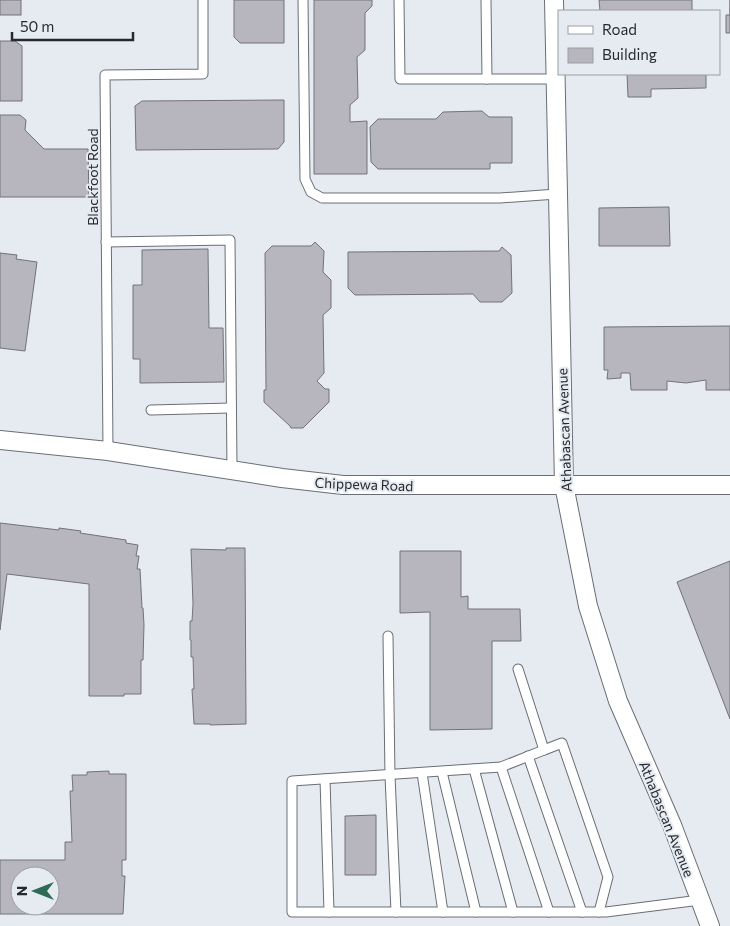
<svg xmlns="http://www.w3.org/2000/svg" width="730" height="926" viewBox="0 0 730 926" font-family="Commissioner,sans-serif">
	<rect width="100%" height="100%" fill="#e6ebf2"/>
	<!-- building -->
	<g fill="#b7b6be" stroke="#727279" fill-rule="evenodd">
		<rect x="0" y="0" width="21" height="15"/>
		<polygon points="234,0 284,0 284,43 240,43 234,37"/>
		<polygon points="314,0 372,0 372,6 365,13 365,50 357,57 358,98 350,105 350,122 367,121 367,174 314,174"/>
		<polygon points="599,0 692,0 692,11 600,11"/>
		<polygon points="730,0 730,33 726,33 726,15 730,15"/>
		<polygon points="0,41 15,41 22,46 22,101 0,101"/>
		<polygon points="627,74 706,74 706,88 651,89 651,97 628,97"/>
		<polygon points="284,100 284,142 278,149 136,150 135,106 142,101"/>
		<polygon points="482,111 489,117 512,117 512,163 490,163 490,169 378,169 371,162 370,127 378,119 436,119 443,112"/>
		<polygon points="0,115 20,115 26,120 25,130 44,149 88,149 89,197 0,197"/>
		<polygon points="669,207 670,246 599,246 599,208"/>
		<polygon points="315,242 324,251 323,272 331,280 331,308 323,315 324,373 317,381 325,389 329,389 329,402 303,428 291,428 290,426 264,402 264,390 266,390 265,253 272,246 311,246"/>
		<polygon points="502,247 511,255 512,293 502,302 480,302 473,294 355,295 348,288 348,252 499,251"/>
		<polygon points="208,249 209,328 223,328 224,382 140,383 140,359 133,359 133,285 142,285 142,250"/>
		<polygon points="0,253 17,255 16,259 37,262 25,351 0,348"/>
		<polygon points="730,326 730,390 706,390 706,380 686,383 667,381 667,390 631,390 630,373 621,373 621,378 607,379 608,370 604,370 604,327"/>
		<polygon points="0,523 59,530 59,528 81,531 80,533 126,540 126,543 138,545 136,556 139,556 137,569 140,569 142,608 143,608 144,625 143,660 141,660 141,694 124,694 124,696 89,696 89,584 7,574 0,630"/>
		<polygon points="226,548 245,548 246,724 210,725 210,724 194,724 192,689 194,689 193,657 191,657 191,640 190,640 190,621 192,621 193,604 191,549 226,550"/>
		<polygon points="400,551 461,551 461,597 468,596 468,609 520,609 521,641 492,641 492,729 430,730 430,612 400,613"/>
		<polygon points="730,561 730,719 677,582"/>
		<path d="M109 771V774H126V860H122V876H125L123 914H0V860H65V842H72L70 791H73L72 775H87V772ZM20 876H50V906H20Z"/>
		<polygon points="376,815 376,875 345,875 345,816"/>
	</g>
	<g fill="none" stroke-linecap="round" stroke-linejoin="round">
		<!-- lane casing -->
		<g stroke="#6a6e74" stroke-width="11">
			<g id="lane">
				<polyline points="303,0 305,179 311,192 322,198 500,198 557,194"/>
				<polyline points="399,0 400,79 555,79"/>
				<polyline points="486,0 487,79"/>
				<polyline points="106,242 230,240 232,471"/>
				<polyline points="151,410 231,408"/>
				<polyline points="108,451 105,75 203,74 203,0"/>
				<polyline points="388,636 390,776 396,912"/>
				<polyline points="518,669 544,750 562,743 608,877 599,912"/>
				<polyline points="544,750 501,767 292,781 292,912 606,912 700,900"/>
				<polyline points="528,756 582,912"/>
				<polyline points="501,767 549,912"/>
				<polyline points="474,769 513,912"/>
				<polyline points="442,772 476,912"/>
				<polyline points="422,773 443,912"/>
				<polyline points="325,779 329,912"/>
			</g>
		</g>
		<!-- street casing -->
		<g stroke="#6a6e74" stroke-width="20">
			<g id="street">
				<polyline points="554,0 564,485 588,606 618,701 672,825 710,926"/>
				<polyline points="0,440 108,451 282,478 343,485 730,485"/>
			</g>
		</g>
		<!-- lane -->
		<use href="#lane" stroke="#fff" stroke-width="9"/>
		<!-- street -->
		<use href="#street" stroke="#fff" stroke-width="18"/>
	</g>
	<g text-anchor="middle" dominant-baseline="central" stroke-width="4" stroke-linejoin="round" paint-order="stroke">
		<!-- street labels -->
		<g font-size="14" fill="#27292c" stroke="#e6ebf2">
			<text transform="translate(92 177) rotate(-90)">Blackfoot Road</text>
			<text transform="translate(564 430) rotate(-92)">Athabascan Avenue</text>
			<text transform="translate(364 484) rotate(2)">Chippewa Road</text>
			<text transform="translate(667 819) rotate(68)">Athabascan Avenue</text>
		</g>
	</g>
	<!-- legend -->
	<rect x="558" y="10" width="162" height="65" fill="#e6ebf2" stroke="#9a9da3"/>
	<rect x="568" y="26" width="25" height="8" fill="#ffffff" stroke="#9a9da3"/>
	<text x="602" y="35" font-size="15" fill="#27292c">Road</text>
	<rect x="568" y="48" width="25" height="15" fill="#b7b6be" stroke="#9a9da3"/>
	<text x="602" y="60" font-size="15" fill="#27292c">Building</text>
	<!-- north arrow -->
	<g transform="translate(35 891) rotate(270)"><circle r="24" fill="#e6ebf2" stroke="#9a9da3"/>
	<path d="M0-4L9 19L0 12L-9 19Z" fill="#2e6a55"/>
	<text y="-8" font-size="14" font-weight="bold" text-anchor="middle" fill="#27292c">N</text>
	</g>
	<!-- scale -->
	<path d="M12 32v8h121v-8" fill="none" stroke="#27292c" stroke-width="2.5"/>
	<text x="20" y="32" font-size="15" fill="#27292c" stroke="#e6ebf2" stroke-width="4" paint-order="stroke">50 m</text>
</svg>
